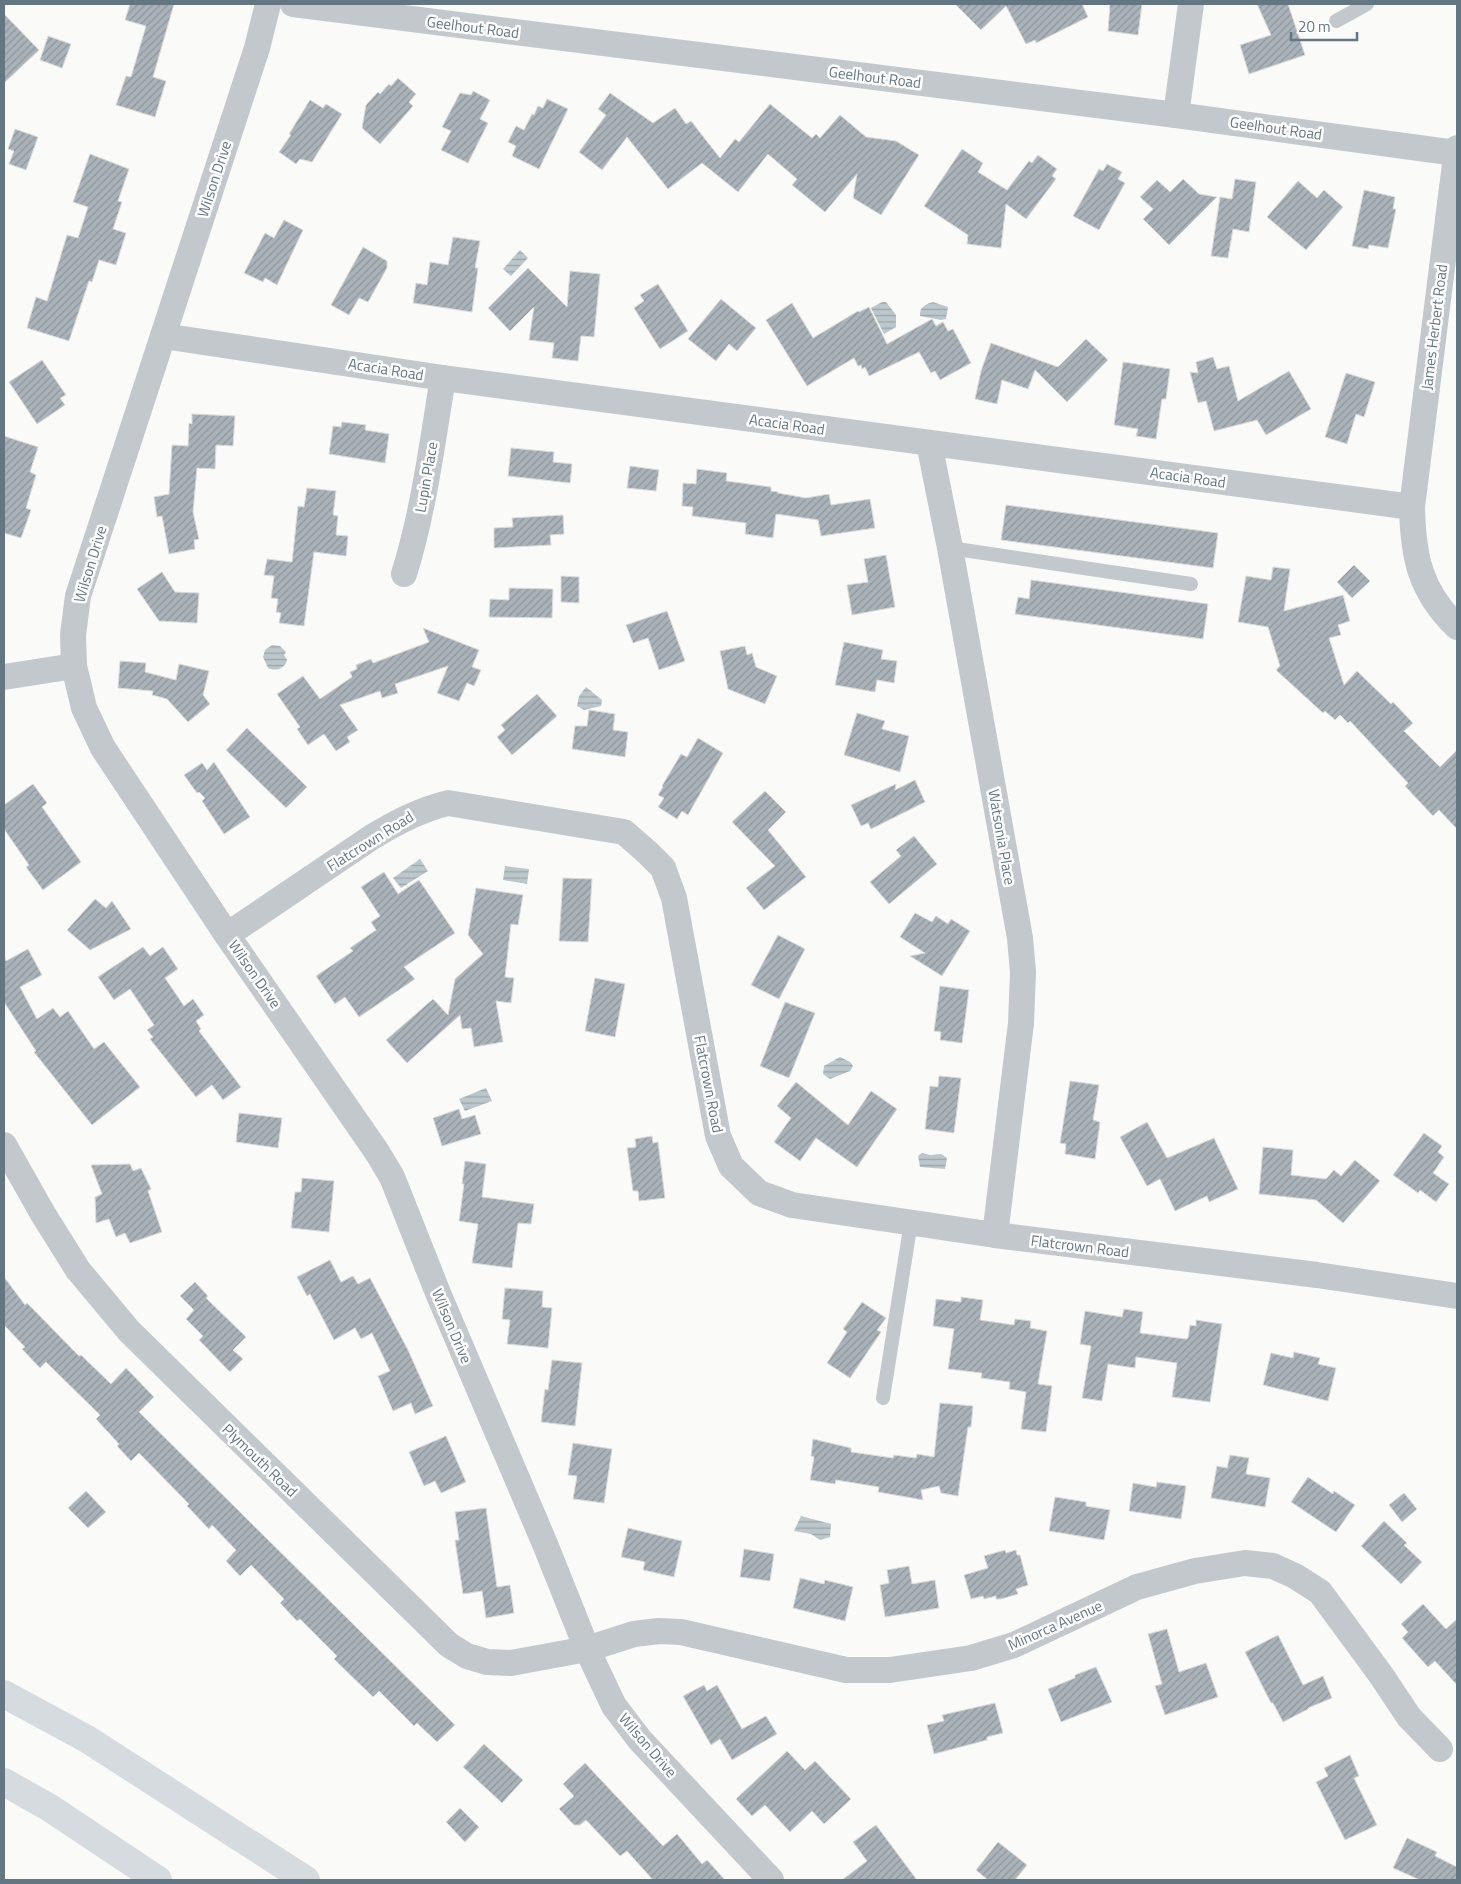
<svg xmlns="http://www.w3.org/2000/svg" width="1461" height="1884" viewBox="0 0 1461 1884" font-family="'Titillium Web',sans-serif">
	<defs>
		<pattern id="water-rules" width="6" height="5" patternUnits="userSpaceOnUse" patternTransform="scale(1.25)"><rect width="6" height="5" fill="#bbc7cb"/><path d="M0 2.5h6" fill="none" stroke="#9ca6aa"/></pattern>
		<pattern id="building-hatch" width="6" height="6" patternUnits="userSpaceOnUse" patternTransform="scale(1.25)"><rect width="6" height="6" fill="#aab3b9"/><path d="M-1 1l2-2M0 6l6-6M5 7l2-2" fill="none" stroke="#8e969c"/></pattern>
	</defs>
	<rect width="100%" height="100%" fill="#fafaf8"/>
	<!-- water -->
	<g fill="url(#water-rules)">
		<polygon points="520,250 528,258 511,276 503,269"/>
		<polygon points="882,302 886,302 896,315 896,327 884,334 871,308"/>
		<path d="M933 302 948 307 946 319 941 320 920 316C919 307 926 304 933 302Z"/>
		<path d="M272 645 280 646 286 652 284 655 287 660C285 668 277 672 268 668L263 657 265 650Z"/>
		<polygon points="586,687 602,700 601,706 584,710 577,706 579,696"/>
		<polygon points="420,859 428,871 401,888 393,878"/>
		<polygon points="505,866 529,869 527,884 503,880"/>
		<polygon points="840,1057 850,1062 853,1066 850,1071 830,1079 823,1074 824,1066"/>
		<polygon points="486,1088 492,1101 465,1111 459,1099"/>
		<polygon points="922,1153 930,1155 941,1154 947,1158 945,1169 920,1167 918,1156"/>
		<polygon points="801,1516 831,1524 830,1537 820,1540 811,1534 794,1531"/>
	</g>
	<!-- building -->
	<g fill="url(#building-hatch)" stroke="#dcdcda">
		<polygon points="130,4 174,4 153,77 166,81 155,117 116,105 126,76 131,77 146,26 125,20"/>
		<polygon points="955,4 1082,4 1088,17 1036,43 1035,40 1026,44 1006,6 981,30"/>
		<polygon points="1110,4 1142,4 1138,35 1108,31"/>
		<polygon points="1257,4 1288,4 1305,55 1249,74 1240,45 1271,35"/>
		<polygon points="4,14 39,50 4,83"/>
		<polygon points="48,36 71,44 62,68 40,60"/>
		<polygon points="398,78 416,94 409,102 413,106 380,144 362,128 366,105 378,92 380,94 389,84 391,86"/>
		<polygon points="473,91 490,100 480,119 488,123 468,163 441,150 451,131 442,127 460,93 471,95"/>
		<polygon points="610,93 653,123 675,108 686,124 691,121 720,158 735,139 739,142 770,104 812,138 816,134 820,138 840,115 866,137 896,141 919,155 881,215 853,198 857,174 825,212 792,185 797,179 768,154 738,192 702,163 668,189 627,137 602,170 579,152 606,115 598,109"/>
		<polygon points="547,99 568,109 539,169 512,156 516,146 508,142 516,126 524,130 532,114 534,115 538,106 543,108"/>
		<polygon points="310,100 323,108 326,104 342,114 312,162 300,159 296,164 279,152 291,135 289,134"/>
		<polygon points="15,129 38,137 26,170 9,164 14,151 8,149"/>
		<polygon points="962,149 983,163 978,172 1007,190 1029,161 1032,163 1038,155 1057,169 1052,176 1056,179 1026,219 1006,204 1001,248 967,244 968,235 924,206"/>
		<polygon points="90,154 129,169 118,201 122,202 113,229 126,233 116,265 99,260 92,282 89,281 69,341 27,328 36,297 47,301 67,235 78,238 88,207 73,202"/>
		<polygon points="1107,164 1122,172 1118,179 1125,183 1099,230 1073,216 1099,169 1103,171"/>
		<polygon points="1183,179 1199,194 1217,197 1169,245 1143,219 1153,209 1140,197 1157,180 1170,192"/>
		<polygon points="1235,179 1256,182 1249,232 1233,229 1228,258 1211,256 1220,197 1232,199"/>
		<polygon points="1298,181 1317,198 1324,190 1343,207 1306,250 1267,217"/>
		<polygon points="1364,190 1395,197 1393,209 1396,209 1388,248 1369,245 1368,249 1352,246"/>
		<polygon points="284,220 303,230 277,285 265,278 263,282 244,273 265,233 274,238"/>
		<polygon points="453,237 480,241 475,268 478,268 472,312 413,303 416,283 427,285 430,262 448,265"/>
		<polygon points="363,247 387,261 387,268 368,302 359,298 349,315 331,305"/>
		<polygon points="528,268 567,307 570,271 600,274 594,337 581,336 578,361 552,358 554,343 529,340 534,307 510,331 488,308"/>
		<polygon points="658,284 688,331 660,349 634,308 644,301 640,295"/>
		<polygon points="721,299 756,328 737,351 729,344 716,361 688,339"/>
		<polygon points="792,303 813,338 858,311 859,312 869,307 887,344 932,319 936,326 943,322 948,331 953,329 971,363 940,380 935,371 931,373 919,352 869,376 865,367 862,369 861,365 858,366 854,358 807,386 766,320"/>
		<polygon points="1086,339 1108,360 1067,402 1035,370 1028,389 1002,380 997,404 975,399 981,371 991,343 1058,367"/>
		<polygon points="1213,357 1217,369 1229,366 1238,401 1289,371 1311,409 1266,435 1257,420 1214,431 1206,401 1198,403 1190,372 1198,373 1196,362"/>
		<polygon points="42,360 66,395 60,398 65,405 37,424 9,382"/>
		<polygon points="1123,362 1170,369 1166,399 1162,399 1156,439 1136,436 1138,429 1114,425"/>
		<polygon points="1346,373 1375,382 1364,417 1356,414 1347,444 1325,437"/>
		<polygon points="192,414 235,416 233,446 216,445 215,469 197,468 193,512 199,539 194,540 195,549 169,554 162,516 157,517 154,497 169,494 172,445 188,446 189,423 192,424"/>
		<polygon points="342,422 366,425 365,430 389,434 385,463 329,454 333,426 341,427"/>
		<polygon points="4,436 38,447 30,472 36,475 26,508 31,510 21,538 4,533"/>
		<polygon points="511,448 554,452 553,462 572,464 570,483 508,476"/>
		<polygon points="630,466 659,470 656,491 627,488"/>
		<polygon points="697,469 727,473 726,481 771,487 771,491 778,492 778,493 806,498 829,494 831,505 870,499 875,528 821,536 818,520 776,514 773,538 745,534 746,523 692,516 693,507 682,506 683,483 696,484"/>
		<polygon points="307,488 336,491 333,515 338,516 336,535 348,536 346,556 314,552 304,626 279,623 281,613 276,612 278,599 271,598 274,576 264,575 267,559 292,562 298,506 304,507"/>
		<polygon points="1006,505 1218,533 1213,568 1001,540"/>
		<polygon points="563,515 564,534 550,535 551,545 494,548 494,528 513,527 512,518"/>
		<polygon points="886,555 895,607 852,615 847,585 868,582 864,559"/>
		<polygon points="1354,565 1370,581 1352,598 1337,582"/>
		<polygon points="1273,567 1290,569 1284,611 1343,595 1350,621 1338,625 1341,635 1329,638 1344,685 1357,671 1391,704 1393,702 1413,723 1404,731 1440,767 1457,750 1457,829 1439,810 1433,816 1405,786 1408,783 1350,721 1348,723 1340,715 1335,720 1325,711 1323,713 1276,670 1280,666 1268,627 1238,622 1246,576 1271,580"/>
		<polygon points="162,572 175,592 199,593 197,623 159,621 137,589"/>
		<polygon points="561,576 579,577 579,603 561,602"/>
		<polygon points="1031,580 1208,604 1203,639 1015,614 1018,597 1029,599"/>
		<polygon points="509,588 553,589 552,618 489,617 490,599 509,600"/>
		<polygon points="667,611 685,661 659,670 648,638 633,643 626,625"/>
		<polygon points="423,628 479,650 472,667 481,670 474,686 467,683 459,701 437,693 448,666 395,684 398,693 382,698 380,691 340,705 358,730 347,737 350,742 336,751 324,734 308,745 297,729 300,727 277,694 303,676 320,699 352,677 350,672 357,669 356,665 371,659 373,663 429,642"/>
		<polygon points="844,642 883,650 881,659 897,661 894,683 877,680 875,692 835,685"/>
		<polygon points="745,646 747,655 752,653 756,667 777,676 765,704 728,689 720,651"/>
		<polygon points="120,661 146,663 145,672 176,680 179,664 209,671 203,695 210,704 188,722 167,699 152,695 153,691 118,688"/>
		<polygon points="537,694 557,716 512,755 497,737 505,730 501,725"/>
		<polygon points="589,710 615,714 613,730 628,732 625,757 572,749 575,726 587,726"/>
		<polygon points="857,713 885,721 882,729 909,736 900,772 844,755"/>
		<polygon points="247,728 307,787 286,808 226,750"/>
		<polygon points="698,738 723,753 688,815 682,811 677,819 658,807 664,798 658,795 663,787 662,786 681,754 687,757"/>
		<polygon points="214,762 250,817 224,834 202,801 205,798 199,792 197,793 194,789 184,775 202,763 207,770"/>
		<polygon points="915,780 925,802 871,829 868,823 861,826 851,805 896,784 895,790"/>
		<polygon points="33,784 47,803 42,807 81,862 43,890 26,867 29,865 4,829 4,805"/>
		<polygon points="765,791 786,812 768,830 806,877 764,910 746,888 775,866 732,822"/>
		<polygon points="914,836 937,864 889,904 870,882 901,856 896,850"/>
		<polygon points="384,872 398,894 419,880 455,933 404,967 415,979 359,1017 345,997 335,1004 316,976 353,951 350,948 376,930 371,922 380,916 361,887"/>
		<polygon points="563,878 592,879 588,942 559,941"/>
		<polygon points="476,888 523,895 518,925 511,924 505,977 514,978 511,1003 496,1001 503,1042 474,1047 471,1028 462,1029 460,1015 407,1063 386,1040 433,999 448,1015 455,979 483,954 468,935"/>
		<polygon points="95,899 106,908 112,901 131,929 90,950 67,930"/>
		<polygon points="915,913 932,922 936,916 948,924 951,919 970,931 942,976 910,956 925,953 900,937"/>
		<polygon points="778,935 805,949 779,999 751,985"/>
		<polygon points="143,947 150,956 163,947 178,969 165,978 184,1006 193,999 204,1015 196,1021 201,1029 199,1031 241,1087 223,1100 212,1085 196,1097 150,1039 153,1037 147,1030 154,1025 130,989 114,1000 98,977"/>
		<polygon points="28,949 42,975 20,987 37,1019 53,1008 60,1017 68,1011 94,1049 104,1042 140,1087 92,1125 34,1052 36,1051 4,1002 4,956 6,961"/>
		<polygon points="595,978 625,984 615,1037 585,1031"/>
		<polygon points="940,986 969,990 962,1043 940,1040 941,1032 934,1031"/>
		<polygon points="785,1002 815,1013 789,1078 760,1066"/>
		<polygon points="939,1076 961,1078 954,1133 925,1129 930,1086 938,1087"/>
		<polygon points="1070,1081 1099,1085 1093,1120 1100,1122 1095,1159 1065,1154 1066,1144 1060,1143"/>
		<polygon points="796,1082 848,1125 871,1091 897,1109 857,1167 816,1138 800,1161 774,1142 791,1118 777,1106"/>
		<polygon points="459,1109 462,1119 475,1115 481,1134 442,1146 433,1118"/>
		<polygon points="239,1113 282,1118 278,1148 236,1142"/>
		<polygon points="1147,1122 1167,1158 1214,1138 1238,1189 1209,1202 1207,1196 1175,1211 1160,1179 1147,1186 1120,1137"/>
		<polygon points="1424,1133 1442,1146 1438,1152 1444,1157 1433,1173 1449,1184 1436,1202 1420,1190 1418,1193 1393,1175"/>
		<polygon points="652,1136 653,1143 658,1142 665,1198 639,1201 638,1191 633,1191 627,1148 636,1147 635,1139"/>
		<polygon points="1263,1147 1293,1150 1291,1175 1326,1179 1334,1170 1341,1176 1355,1160 1380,1181 1343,1223 1316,1200 1259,1194"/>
		<polygon points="465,1161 486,1164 482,1197 534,1204 531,1224 518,1223 512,1268 472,1263 478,1224 459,1221 464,1184 462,1184"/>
		<polygon points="130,1164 133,1171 141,1168 151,1189 148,1191 162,1232 130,1243 125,1233 116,1237 109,1219 96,1223 95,1197 102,1194 91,1165"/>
		<polygon points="302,1178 334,1181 329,1232 291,1228 295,1192 301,1192"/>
		<polygon points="330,1260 341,1282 353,1276 358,1284 370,1278 408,1350 433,1406 415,1414 411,1403 393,1411 378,1376 390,1371 372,1333 361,1339 355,1328 334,1340 310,1294 307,1296 297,1277"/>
		<polygon points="4,1277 25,1305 27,1303 79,1356 81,1355 111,1384 126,1368 154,1397 139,1412 455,1725 437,1742 417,1723 414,1726 379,1691 373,1697 334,1659 337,1656 300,1619 297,1621 280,1603 284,1599 251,1565 240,1576 226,1561 236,1550 212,1525 209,1529 187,1506 189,1504 139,1453 131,1461 117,1446 119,1444 96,1419 100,1415 46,1362 40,1368 22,1349 25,1347 4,1325"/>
		<polygon points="195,1282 208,1296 206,1298 246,1337 233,1350 243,1359 230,1372 199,1340 203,1336 186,1319 194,1310 180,1296"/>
		<polygon points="505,1288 543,1291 542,1307 552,1308 548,1348 507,1344 510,1320 502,1319"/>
		<polygon points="961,1297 983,1300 980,1320 1014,1325 1015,1319 1031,1321 1030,1328 1047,1331 1038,1384 1052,1386 1046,1432 1021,1429 1026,1392 1009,1389 1010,1382 981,1378 982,1373 948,1369 954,1329 933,1326 936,1299 961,1302"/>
		<polygon points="862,1302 886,1318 877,1330 881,1332 850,1378 827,1363 847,1332 843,1329"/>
		<polygon points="1124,1309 1143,1312 1140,1333 1186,1339 1188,1338 1190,1325 1196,1326 1196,1320 1222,1324 1210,1402 1172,1397 1177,1363 1136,1357 1135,1368 1108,1364 1102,1401 1082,1398 1091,1346 1080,1344 1085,1311 1122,1317"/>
		<polygon points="1294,1352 1320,1358 1318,1364 1336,1368 1328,1401 1263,1385 1271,1353 1293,1358"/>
		<polygon points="552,1360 582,1363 575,1426 541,1422 545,1389 548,1390"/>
		<polygon points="940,1403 973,1406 971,1427 968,1427 958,1496 941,1493 939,1486 921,1490 923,1500 878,1492 879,1487 836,1480 835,1484 810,1480 814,1457 811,1456 813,1439 851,1448 851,1452 893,1458 894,1455 916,1458 917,1454 934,1457"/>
		<polygon points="446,1436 466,1482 441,1493 435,1481 424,1486 409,1452"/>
		<polygon points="573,1443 612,1449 604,1503 573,1499 577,1476 568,1475"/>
		<polygon points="1230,1455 1249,1458 1246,1474 1270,1478 1265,1507 1211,1498 1217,1466 1227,1468"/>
		<polygon points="1308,1477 1333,1494 1334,1491 1355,1505 1336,1532 1291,1502"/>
		<polygon points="1157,1482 1186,1486 1181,1519 1129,1511 1133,1483 1156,1487"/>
		<polygon points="86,1491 106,1512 88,1528 68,1508"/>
		<polygon points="1404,1493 1417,1509 1402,1522 1389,1505"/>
		<polygon points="1055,1497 1086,1502 1086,1506 1110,1510 1104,1540 1049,1531"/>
		<polygon points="486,1508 497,1587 510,1585 514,1613 486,1618 482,1591 463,1594 455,1540 459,1540 455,1512"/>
		<polygon points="1384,1521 1407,1543 1404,1545 1422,1562 1401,1584 1361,1546"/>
		<polygon points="628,1528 682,1541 674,1577 643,1570 645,1562 621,1557"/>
		<polygon points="744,1549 774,1554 770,1581 740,1577"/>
		<polygon points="1005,1550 1006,1553 1016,1550 1017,1555 1020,1555 1028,1585 1016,1589 1018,1594 1001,1599 996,1599 996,1596 984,1599 983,1596 971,1599 964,1575 988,1568 984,1556"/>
		<polygon points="909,1566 912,1584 935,1580 939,1608 885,1617 880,1585 889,1583 887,1570"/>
		<polygon points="800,1578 824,1584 825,1580 853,1587 845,1621 793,1608"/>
		<polygon points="1423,1604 1446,1629 1457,1619 1457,1685 1435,1661 1428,1667 1402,1638 1408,1632 1401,1624"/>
		<polygon points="1167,1629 1179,1672 1206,1663 1218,1697 1165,1715 1155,1686 1162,1684 1148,1634"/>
		<polygon points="1278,1635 1303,1685 1323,1676 1332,1698 1308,1708 1308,1709 1283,1722 1273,1703 1271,1703 1245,1652"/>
		<polygon points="1096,1667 1112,1702 1061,1722 1048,1689 1075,1678 1075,1675"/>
		<polygon points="704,1685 707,1691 717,1685 742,1729 766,1716 777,1734 732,1760 720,1739 711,1745 683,1696"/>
		<polygon points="995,1703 1003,1733 987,1737 987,1740 934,1754 927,1725 944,1721 942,1715"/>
		<polygon points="484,1744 523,1780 502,1803 463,1767"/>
		<polygon points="787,1751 805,1770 815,1761 851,1799 824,1824 812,1811 790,1832 765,1805 752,1816 736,1799"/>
		<polygon points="1350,1755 1359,1776 1354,1778 1377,1825 1345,1840 1316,1782 1328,1776 1324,1768"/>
		<polygon points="585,1763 663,1846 677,1834 702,1864 707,1860 725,1880 653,1880 627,1851 620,1856 586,1820 580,1825 574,1825 559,1809 574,1796 563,1784"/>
		<polygon points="460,1808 479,1827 465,1842 446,1822"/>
		<polygon points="876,1825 917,1880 842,1880 867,1861 853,1842"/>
		<polygon points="1407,1838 1437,1852 1435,1856 1457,1867 1457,1880 1420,1880 1393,1868"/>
		<polygon points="998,1842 1027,1865 1015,1880 988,1880 976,1870"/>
	</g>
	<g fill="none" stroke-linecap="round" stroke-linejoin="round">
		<!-- service -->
		<g stroke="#c3c8cc" stroke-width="14">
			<polyline points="1336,21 1367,4"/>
			<polyline points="950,548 1191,584"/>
			<polyline points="883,1398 911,1222"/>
		</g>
		<!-- minor -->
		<g stroke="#c3c8cc" stroke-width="26">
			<polyline points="268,4 257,48 78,596 73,635 74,666 84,708 103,748 227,935 377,1152 392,1177 438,1293 545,1544 587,1649 614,1706 640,1740 771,1880"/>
			<polyline points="293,4 1176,115 1456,153"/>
			<polyline points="1176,115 1191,4"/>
			<path d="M1457 148 1412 507C1413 557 1420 591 1457 627"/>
			<polyline points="163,336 443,378 1412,507"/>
			<polyline points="929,443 950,548 1020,938 1023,972 1021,1023 995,1235"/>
			<path d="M404 574C424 510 432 444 443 378"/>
			<polyline points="4,677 74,666"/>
			<path d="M227 935 372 837C397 822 420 810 448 803L624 832 648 853 663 868 674 898 718 1136 731 1166 759 1193 792 1205 995 1235 1317 1275 1457 1296"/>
			<polyline points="4,1145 43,1214 78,1270 129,1331 449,1645 467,1656 487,1662 511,1663 587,1649 634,1634 659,1631 681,1632 846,1670 890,1670 971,1658 1014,1645 1137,1587 1195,1571 1245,1563 1273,1566 1295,1576 1320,1592 1381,1675 1409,1717 1440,1749"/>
		</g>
		<!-- motorway -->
		<g stroke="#d6dbdf" stroke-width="28">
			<polyline points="4,1694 87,1739 306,1880"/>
			<polyline points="4,1782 50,1808 158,1880"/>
		</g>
	</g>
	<g text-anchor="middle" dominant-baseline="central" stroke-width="5" stroke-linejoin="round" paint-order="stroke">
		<!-- street labels -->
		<g font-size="15" fill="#657683" stroke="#fff">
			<text transform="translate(473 27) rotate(7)">Geelhout Road</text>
			<text transform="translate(875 77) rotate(7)">Geelhout Road</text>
			<text transform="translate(1276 128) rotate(8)">Geelhout Road</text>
			<text transform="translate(214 179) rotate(-72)">Wilson Drive</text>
			<text transform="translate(1434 327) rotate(-83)">James Herbert Road</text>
			<text transform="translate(386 369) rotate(9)">Acacia Road</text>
			<text transform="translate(787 424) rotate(8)">Acacia Road</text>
			<text transform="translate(426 477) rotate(-80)">Lupin Place</text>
			<text transform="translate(1188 477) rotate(8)">Acacia Road</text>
			<text transform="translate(90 564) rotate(-73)">Wilson Drive</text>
			<text transform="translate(1002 837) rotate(80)">Watsonia Place</text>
			<text transform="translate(370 841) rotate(-32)">Flatcrown Road</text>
			<text transform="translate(255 974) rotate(55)">Wilson Drive</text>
			<text transform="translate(709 1084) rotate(79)">Flatcrown Road</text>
			<text transform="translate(1080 1246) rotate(7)">Flatcrown Road</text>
			<text transform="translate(452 1326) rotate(67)">Wilson Drive</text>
			<text transform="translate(260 1460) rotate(44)">Plymouth Road</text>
			<text transform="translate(1055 1625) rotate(-24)">Minorca Avenue</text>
			<text transform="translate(648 1745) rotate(49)">Wilson Drive</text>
		</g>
	</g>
	<!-- border -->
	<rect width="1461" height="1884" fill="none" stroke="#657683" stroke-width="10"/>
	<!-- scale -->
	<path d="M1291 32v8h66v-8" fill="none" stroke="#657683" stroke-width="2.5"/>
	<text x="1298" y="32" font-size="15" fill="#657683" stroke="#ffffff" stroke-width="4" paint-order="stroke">20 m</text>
</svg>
